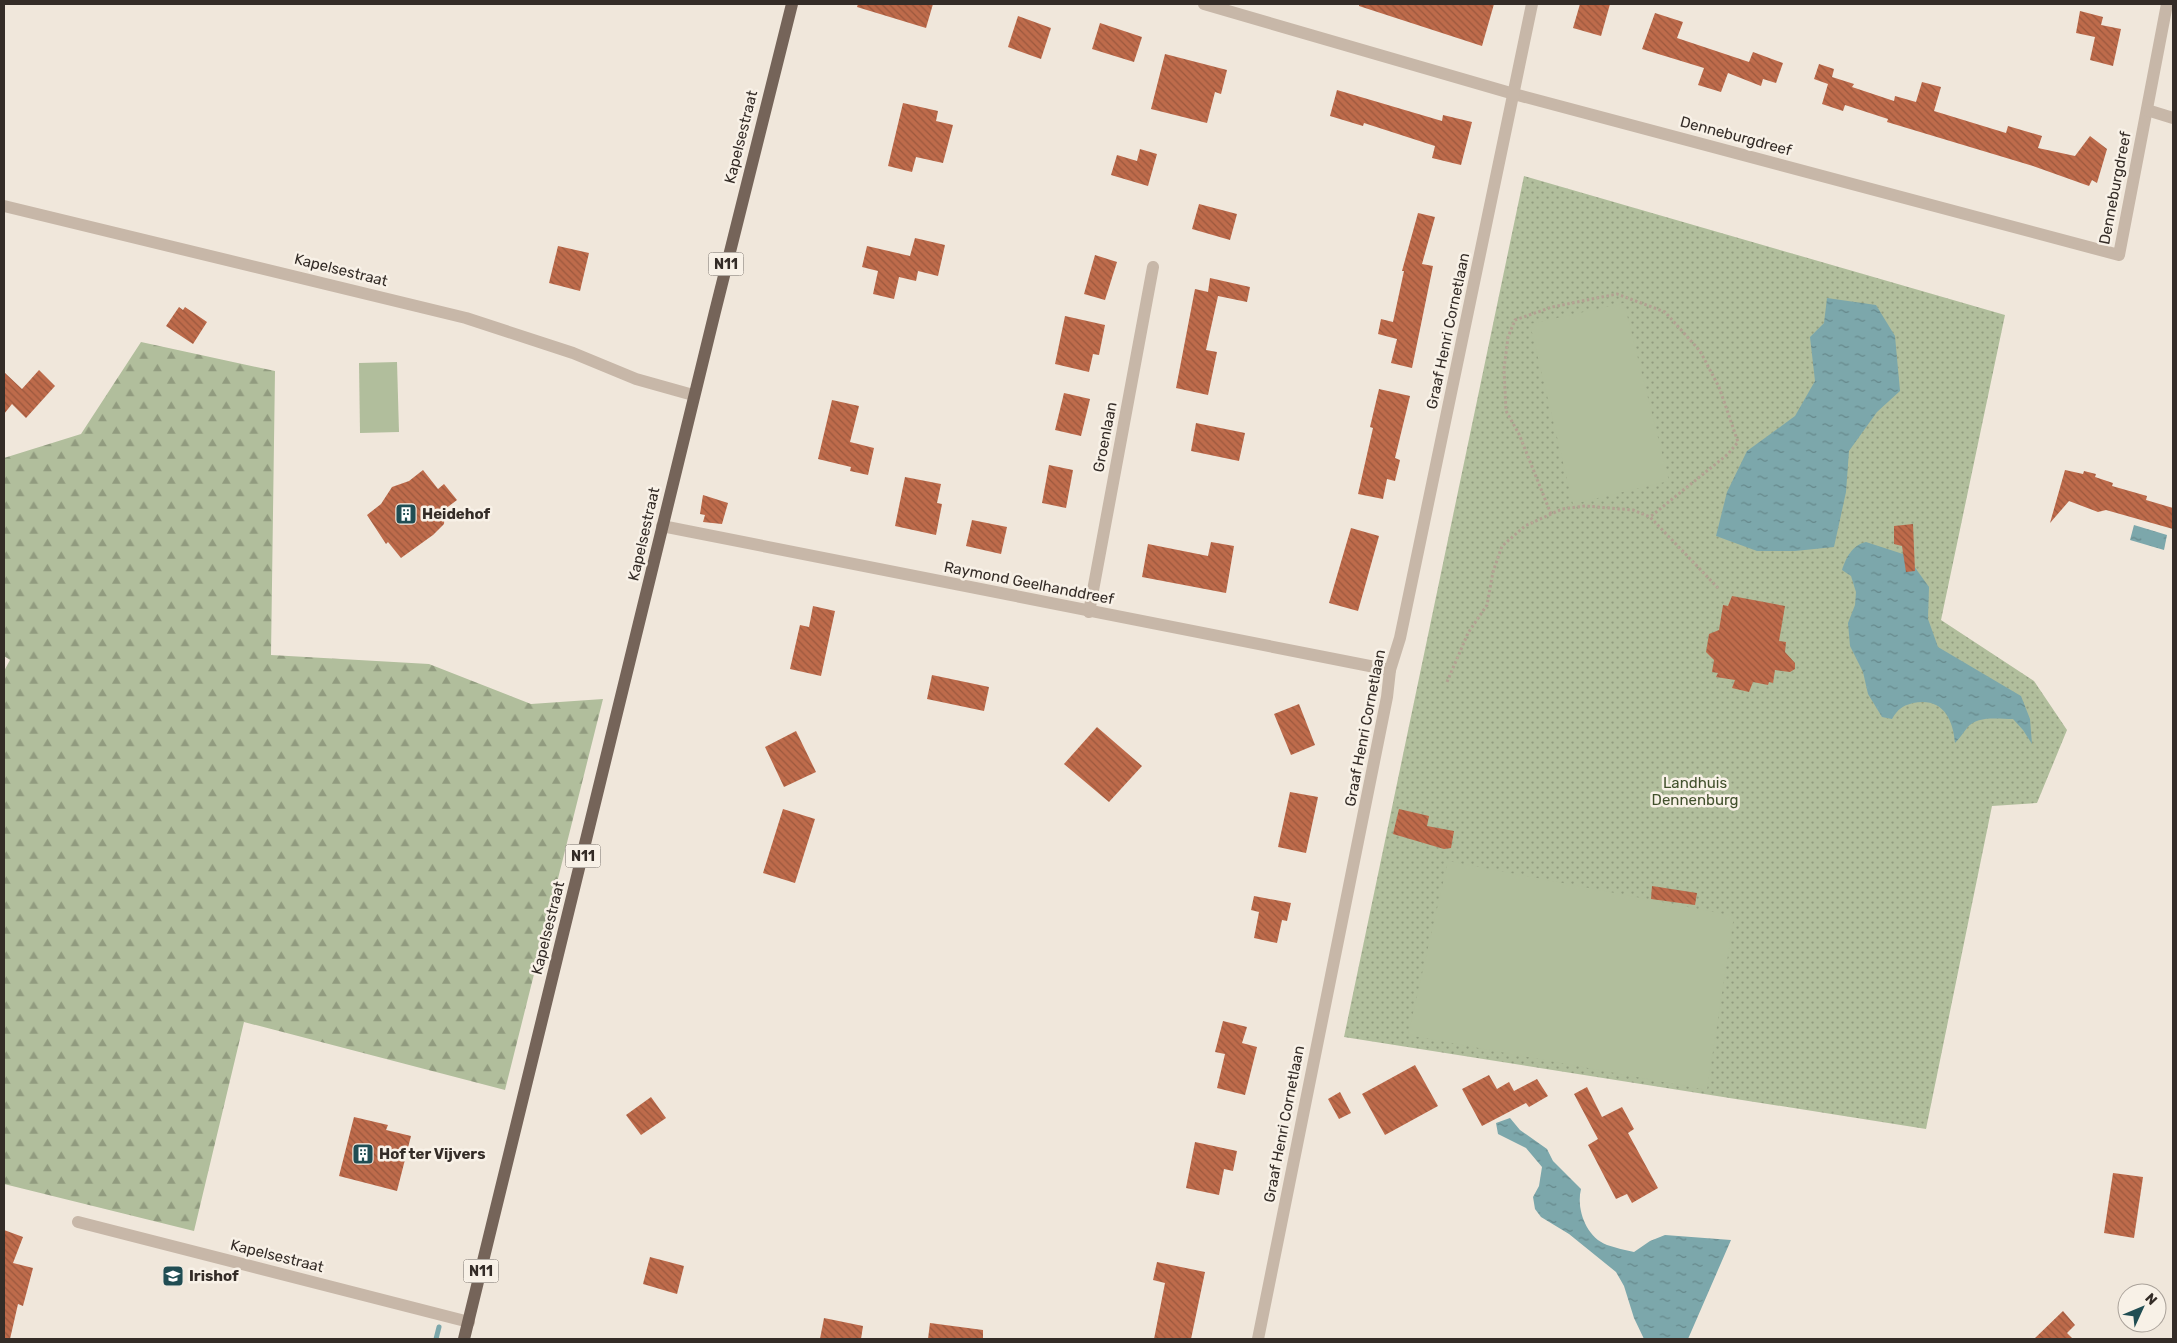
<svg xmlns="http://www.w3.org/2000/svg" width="2177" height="1343" viewBox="0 0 2177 1343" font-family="Rubik,sans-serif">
	<defs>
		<pattern id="green-dots" width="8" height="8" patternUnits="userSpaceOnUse" patternTransform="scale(1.25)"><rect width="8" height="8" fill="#b1be9c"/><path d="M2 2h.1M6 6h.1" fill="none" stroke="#919b7f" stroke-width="1.8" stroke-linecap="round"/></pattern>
		<pattern id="forest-firs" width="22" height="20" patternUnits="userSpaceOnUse" patternTransform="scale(1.25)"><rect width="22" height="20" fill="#b1be9c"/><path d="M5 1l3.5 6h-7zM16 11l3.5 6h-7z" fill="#919b7f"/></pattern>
		<pattern id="water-ripples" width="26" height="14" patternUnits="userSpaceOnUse" patternTransform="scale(1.25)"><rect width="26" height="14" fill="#7ca7ab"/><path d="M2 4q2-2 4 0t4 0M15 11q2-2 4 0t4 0" fill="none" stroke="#66888b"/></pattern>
		<pattern id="building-back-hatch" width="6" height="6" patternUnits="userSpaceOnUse" patternTransform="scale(1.25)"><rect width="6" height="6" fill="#be6b4b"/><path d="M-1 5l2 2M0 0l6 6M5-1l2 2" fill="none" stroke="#9b583e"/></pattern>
	</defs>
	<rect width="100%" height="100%" fill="#f0e7db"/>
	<!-- green -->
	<polygon fill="url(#green-dots)" points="1524,176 2005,315 1941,620 2034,681 2067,730 2037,803 1992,806 1926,1129 1344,1037"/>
	<!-- forest -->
	<polygon fill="url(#forest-firs)" points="141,342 275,371 271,655 429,664 531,704 603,699 505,1090 244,1022 194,1231 4,1184 4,671 10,660 4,656 4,458 81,434"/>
	<!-- pitch -->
	<g fill="#b1be9c">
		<polygon points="1624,303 1669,481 1573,504 1530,324"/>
		<polygon points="397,362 399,432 360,433 359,363"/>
		<polygon points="1448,861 1734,916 1707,1090 1408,1035"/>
	</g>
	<!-- water -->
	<g fill="url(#water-ripples)">
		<polygon points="1827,298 1876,305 1895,336 1900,391 1877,412 1849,451 1846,492 1834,547 1795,551 1757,551 1716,536 1727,492 1747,451 1795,416 1815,381 1810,337 1824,323"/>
		<polygon points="2134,525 2167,535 2164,550 2130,540"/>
		<path d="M1866 542 1906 555 1929 587 1928 619 1938 647 2021 696 2030 719 2032 744 2023 730 2013 719C1998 719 1977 715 1967 728 1963 733 1960 738 1955 743 1953 718 1942 697 1913 703 1902 706 1898 709 1892 719L1882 717 1868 694 1863 672 1850 646 1848 623 1855 605 1856 592 1851 576 1842 570C1846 558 1852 545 1866 542Z"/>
		<path d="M1510 1118 1520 1130 1547 1149 1553 1161 1581 1189C1576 1209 1586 1237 1607 1245 1616 1248 1625 1250 1634 1252L1650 1241 1665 1235 1731 1240 1688 1339H1644L1634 1318 1624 1286 1616 1272 1569 1234 1541 1217 1535 1209 1533 1197 1539 1186 1542 1167 1526 1148 1498 1134 1496 1123Z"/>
	</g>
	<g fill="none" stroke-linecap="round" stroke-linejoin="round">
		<!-- stream -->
		<polyline stroke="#7ca7ab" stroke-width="5" points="436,1339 439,1327"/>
	</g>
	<!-- building -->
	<g fill="url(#building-back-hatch)">
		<polygon points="858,4 933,4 926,28 857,7"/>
		<polygon points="1359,4 1494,4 1482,46 1359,6"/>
		<polygon points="1580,4 1610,4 1601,36 1573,28"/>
		<polygon points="2080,11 2103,17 2101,25 2121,29 2113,66 2090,60 2095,37 2076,33"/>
		<polygon points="1655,13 1683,22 1677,38 1749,62 1753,52 1783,63 1776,83 1763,79 1761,86 1728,73 1721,92 1698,85 1704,68 1642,49"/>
		<polygon points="1018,16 1051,28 1041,59 1008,47"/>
		<polygon points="1100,23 1142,37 1134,62 1092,49"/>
		<polygon points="1165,54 1227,70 1221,94 1215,92 1207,123 1151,109"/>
		<polygon points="1819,64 1834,69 1832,77 1854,84 1852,87 1894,101 1895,96 1916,102 1922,82 1941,87 1934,111 2006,133 2008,126 2042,136 2038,148 2075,156 2090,136 2107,149 2097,183 2092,180 2089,186 2033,166 1887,122 1888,119 1845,105 1843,111 1822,104 1828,84 1814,79"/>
		<polygon points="1337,90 1442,121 1443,115 1472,122 1461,165 1432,158 1435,146 1364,123 1363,126 1330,116"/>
		<polygon points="903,103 938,111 936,121 953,125 943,163 916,157 912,172 888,166"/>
		<polygon points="1140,149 1157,154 1148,186 1111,175 1117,155 1137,161"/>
		<polygon points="1199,204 1237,214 1230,240 1192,229"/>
		<polygon points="1418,213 1435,217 1422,264 1433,266 1412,368 1391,363 1397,339 1378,334 1381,319 1393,322 1404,271 1402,271"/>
		<polygon points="915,238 945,245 938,276 918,271 916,281 899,277 894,299 873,294 878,271 862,267 867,246 910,256"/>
		<polygon points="558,246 589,253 580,291 549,283"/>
		<polygon points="1095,255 1117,262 1105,300 1084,294"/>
		<polygon points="1210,278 1250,287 1247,302 1218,296 1206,350 1217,352 1208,395 1176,388 1195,289 1208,292"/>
		<polygon points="179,307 183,310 185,307 207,322 193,344 166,326"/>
		<polygon points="1065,316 1105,325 1099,355 1093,354 1089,372 1055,364"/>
		<polygon points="39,370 55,386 26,418 12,404 4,414 4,372 22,389"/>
		<polygon points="1379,389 1410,396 1395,458 1400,460 1395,481 1387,479 1383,499 1358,494 1373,428 1370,427"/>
		<polygon points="1064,393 1090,399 1081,436 1055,430"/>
		<polygon points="832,400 859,406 850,442 874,448 868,475 850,471 851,467 818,459"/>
		<polygon points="1196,423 1245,433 1239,461 1191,451"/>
		<polygon points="1049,465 1073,470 1066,508 1042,503"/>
		<polygon points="423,470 438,489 444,484 457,500 445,509 444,524 433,535 401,558 388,542 386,544 367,515 381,504 392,487 409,481"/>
		<polygon points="2065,470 2083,474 2084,471 2096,474 2095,477 2113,483 2112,486 2147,496 2146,500 2173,508 2173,529 2106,510 2098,512 2069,501 2050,523"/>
		<polygon points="905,477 941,484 937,503 942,504 936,535 895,526"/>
		<polygon points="703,495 728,503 722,524 703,522 705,515 700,514"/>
		<polygon points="972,520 1007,527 1001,554 966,546"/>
		<polygon points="1913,524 1915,571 1906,572 1902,546 1894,544 1894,526"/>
		<polygon points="1351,528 1379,536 1358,611 1329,603"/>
		<polygon points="1211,542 1234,546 1226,593 1142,577 1148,544 1208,556"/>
		<polygon points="1732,596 1785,606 1779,641 1786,642 1785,652 1795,663 1795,669 1790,672 1775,670 1773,683 1769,682 1768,685 1753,682 1749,692 1732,688 1735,680 1716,677 1718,673 1712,672 1714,660 1706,652 1709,634 1719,630 1723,605 1728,606"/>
		<polygon points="813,606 835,611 821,676 790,669 800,625 809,627"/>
		<polygon points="932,675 989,687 984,711 927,699"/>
		<polygon points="1299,704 1315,745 1291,755 1274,714"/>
		<polygon points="1097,727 1142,766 1109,802 1064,764"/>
		<polygon points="796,731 816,772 784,787 765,747"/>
		<polygon points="1290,792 1318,797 1306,853 1278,847"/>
		<polygon points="783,809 815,819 795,883 763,873"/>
		<polygon points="1399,809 1429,816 1427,826 1454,831 1451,848 1444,849 1393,834"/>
		<polygon points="1652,886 1697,893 1695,905 1651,899"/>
		<polygon points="1254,896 1291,903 1287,921 1282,920 1277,943 1254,938 1259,912 1251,910"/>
		<polygon points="1223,1021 1247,1027 1242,1043 1257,1047 1245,1095 1217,1088 1225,1054 1215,1052"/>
		<polygon points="1415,1065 1438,1106 1385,1135 1362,1094"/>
		<polygon points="1489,1075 1497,1089 1509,1082 1514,1091 1537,1079 1548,1096 1529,1107 1526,1103 1482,1126 1462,1089"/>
		<polygon points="1587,1087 1602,1117 1622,1107 1634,1129 1628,1133 1658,1188 1632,1203 1627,1194 1616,1199 1588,1145 1598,1139 1574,1094"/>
		<polygon points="1340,1092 1351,1113 1339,1119 1328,1099"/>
		<polygon points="651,1097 666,1118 641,1135 626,1115"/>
		<polygon points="354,1117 388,1125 386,1130 411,1136 397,1191 339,1176"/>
		<polygon points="1195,1142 1237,1151 1233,1171 1224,1169 1219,1195 1186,1188"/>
		<polygon points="2113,1173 2143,1177 2134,1238 2104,1233"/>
		<polygon points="4,1230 23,1237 13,1263 33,1268 23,1306 18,1304 10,1339 4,1339"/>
		<polygon points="650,1257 684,1266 677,1294 643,1284"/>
		<polygon points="1157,1262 1205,1272 1191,1339 1154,1339 1165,1283 1153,1280"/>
		<polygon points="2063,1311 2075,1325 2067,1333 2073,1339 2034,1339"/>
		<polygon points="824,1318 863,1326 861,1339 820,1339"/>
		<polygon points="930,1323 983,1330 983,1339 928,1339"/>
	</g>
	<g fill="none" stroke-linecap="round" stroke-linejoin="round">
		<!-- path -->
		<g stroke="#b3a192" stroke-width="3" stroke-dasharray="2.5 2.5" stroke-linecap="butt">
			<polyline points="1551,514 1519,434 1506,411 1504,369 1508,337 1515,320 1552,307 1617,294 1665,312 1700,351 1719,387 1738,442 1728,454 1650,517"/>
			<polyline points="1447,682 1468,633 1487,605 1493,572 1502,546 1525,526 1562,509 1585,506 1633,510 1650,517 1719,589"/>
		</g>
		<!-- minor -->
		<g stroke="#c7b7a8" stroke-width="12">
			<polyline points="1204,4 1514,94 2119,255 2167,4"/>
			<polyline points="2147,110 2173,118"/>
			<polyline points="4,206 466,318 573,353 636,379 693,395"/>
			<polyline points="662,526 1390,670"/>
			<polyline points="1089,612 1153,267"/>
			<polyline points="78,1222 469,1322"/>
			<polyline points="1258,1339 1387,697 1390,670 1400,638 1532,4"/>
		</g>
		<!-- major -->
		<path stroke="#756459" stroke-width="12" d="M464 1339C575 894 679 448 792 4"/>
	</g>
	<!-- icons -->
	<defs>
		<g id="building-square" transform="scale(1.125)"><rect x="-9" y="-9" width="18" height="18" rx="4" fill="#204d53" stroke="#f8f1e7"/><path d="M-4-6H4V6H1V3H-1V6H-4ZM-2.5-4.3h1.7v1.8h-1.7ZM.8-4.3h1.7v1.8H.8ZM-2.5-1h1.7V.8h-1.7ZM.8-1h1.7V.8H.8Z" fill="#fff"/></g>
		<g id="school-square" transform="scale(1.125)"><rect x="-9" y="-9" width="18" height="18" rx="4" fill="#204d53" stroke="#f8f1e7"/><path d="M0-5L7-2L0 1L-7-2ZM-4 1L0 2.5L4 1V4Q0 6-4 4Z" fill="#fff"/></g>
	</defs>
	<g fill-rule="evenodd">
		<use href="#building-square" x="406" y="514"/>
		<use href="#building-square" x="363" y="1154"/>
		<use href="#school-square" x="173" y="1276"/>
	</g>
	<g text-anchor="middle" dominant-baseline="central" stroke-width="5" stroke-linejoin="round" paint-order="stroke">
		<!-- shield labels -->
		<g fill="#f8f1e7" stroke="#6f6761" stroke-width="1">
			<rect x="708.5" y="252.5" width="35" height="23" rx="4"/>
			<rect x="565.5" y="844.5" width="35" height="23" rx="4"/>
			<rect x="463.5" y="1259.5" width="35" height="23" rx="4"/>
		</g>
		<g font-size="14" font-weight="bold" fill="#342c27">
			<text x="726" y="264">N11</text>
			<text x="583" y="856">N11</text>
			<text x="481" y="1271">N11</text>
		</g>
		<!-- street labels -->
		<g font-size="15" fill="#342c27" stroke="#f8f1e7">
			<text transform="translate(1736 136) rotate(15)">Denneburgdreef</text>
			<text transform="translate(741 137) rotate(-76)">Kapelsestraat</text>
			<text transform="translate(2115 188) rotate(-79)">Denneburgdreef</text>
			<text transform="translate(341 270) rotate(14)">Kapelsestraat</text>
			<text transform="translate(1448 331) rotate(-78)">Graaf Henri Cornetlaan</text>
			<text transform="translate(1105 437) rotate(-79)">Groenlaan</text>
			<text transform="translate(644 534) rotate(-77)">Kapelsestraat</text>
			<text transform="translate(1029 583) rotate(11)">Raymond Geelhanddreef</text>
			<text transform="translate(1365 728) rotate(-79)">Graaf Henri Cornetlaan</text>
			<text transform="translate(548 928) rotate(-76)">Kapelsestraat</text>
			<text transform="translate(1284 1124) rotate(-79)">Graaf Henri Cornetlaan</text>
			<text transform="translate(277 1256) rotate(14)">Kapelsestraat</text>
		</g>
		<!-- poi labels -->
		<g font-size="15" font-weight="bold" fill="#342c27" stroke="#f8f1e7" text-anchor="start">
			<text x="422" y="514">Heidehof</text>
			<text x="379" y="1154">Hof ter Vijvers</text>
			<text x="189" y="1276">Irishof</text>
		</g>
		<!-- park labels -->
		<g font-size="15" fill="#42512d" stroke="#f8f1e7">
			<text x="1695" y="783">Landhuis<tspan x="1695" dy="17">Dennenburg</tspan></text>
		</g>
	</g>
	<!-- border -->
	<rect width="2177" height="1343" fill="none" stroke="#342c27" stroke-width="10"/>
	<!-- north arrow -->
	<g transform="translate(2142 1308) rotate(46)"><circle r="24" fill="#f8f1e7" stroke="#aaa29a"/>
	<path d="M0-4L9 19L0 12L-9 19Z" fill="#204d53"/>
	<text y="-8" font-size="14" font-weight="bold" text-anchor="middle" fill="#342c27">N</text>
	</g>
</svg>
